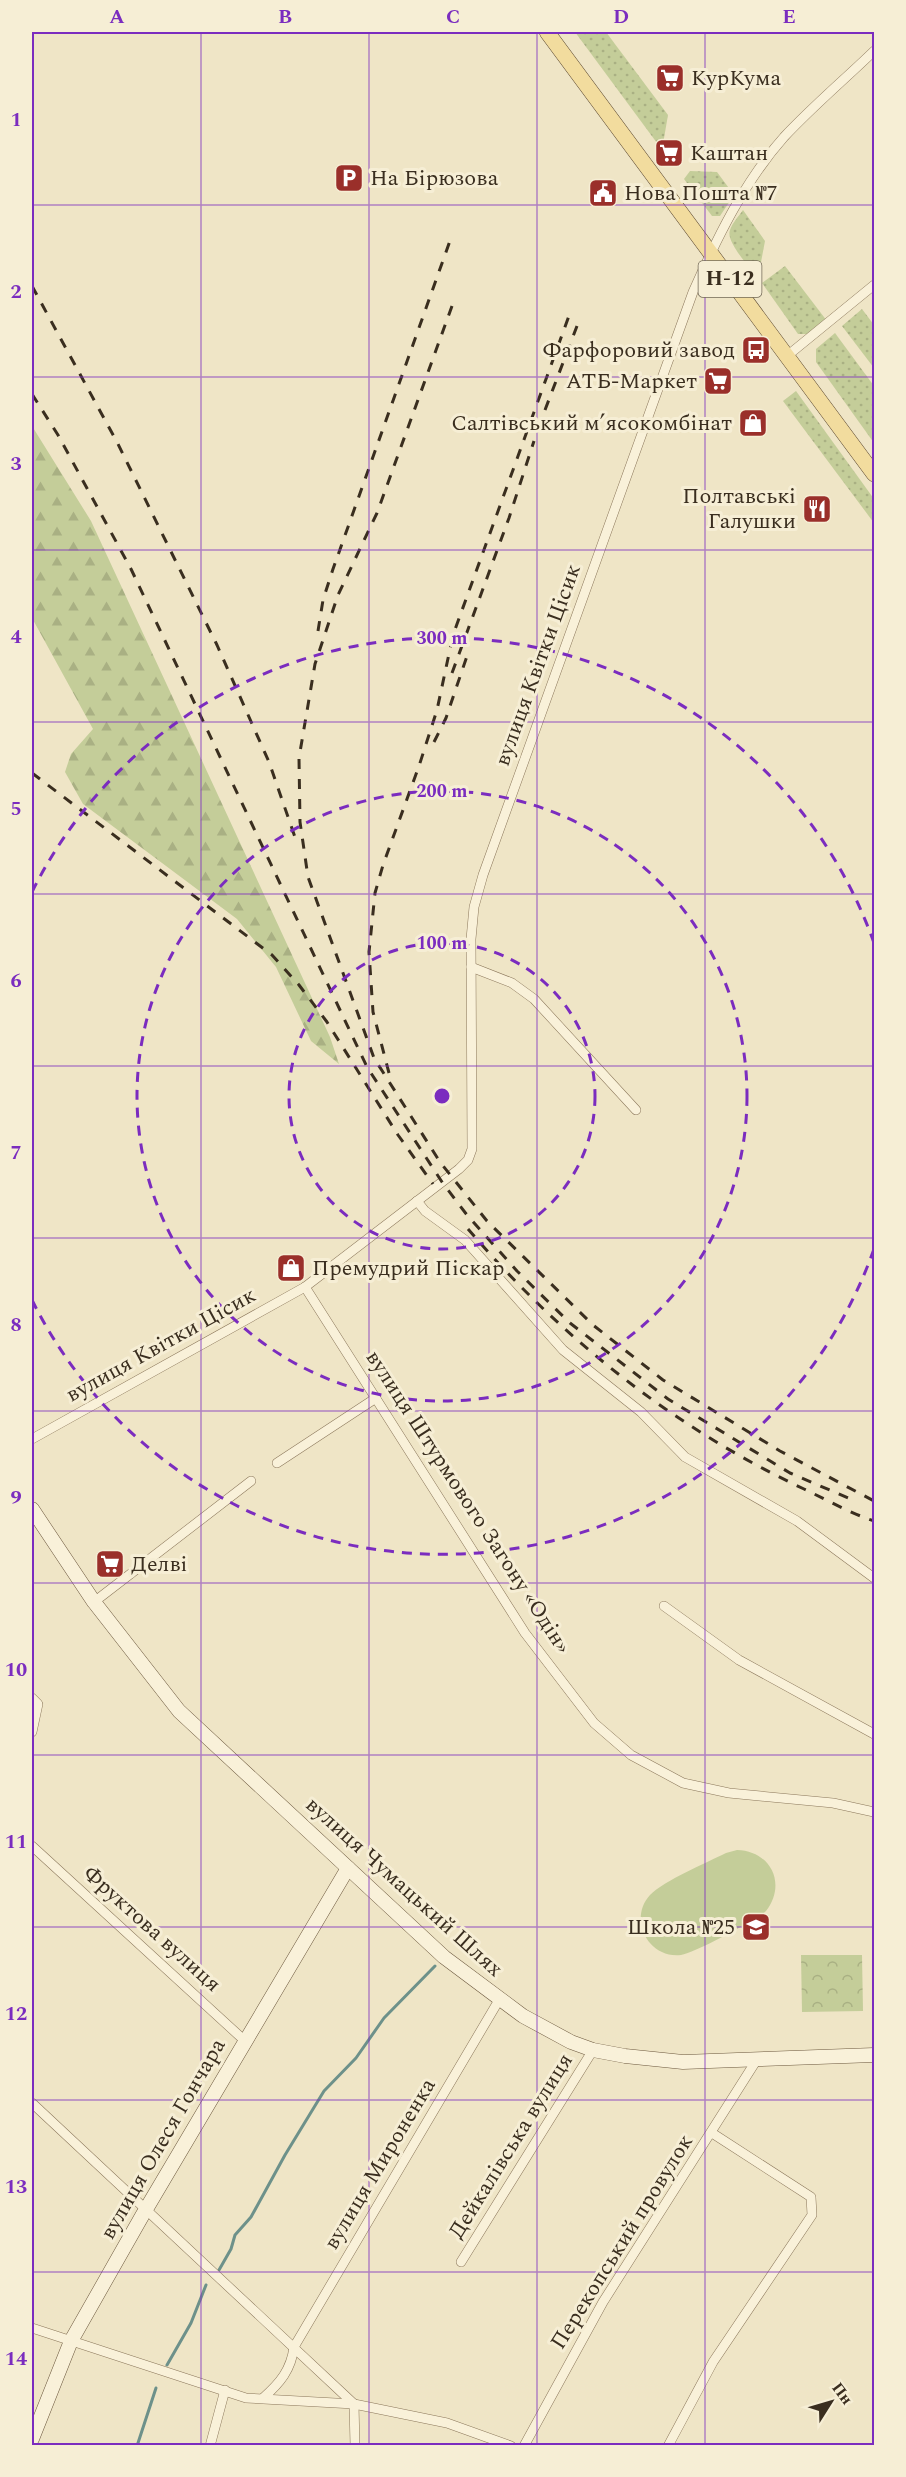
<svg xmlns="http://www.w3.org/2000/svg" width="906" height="2477" viewBox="0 0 906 2477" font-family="Spectral,serif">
	<defs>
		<pattern id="grass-dots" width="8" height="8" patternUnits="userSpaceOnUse" patternTransform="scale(1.5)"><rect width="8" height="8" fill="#c4cd99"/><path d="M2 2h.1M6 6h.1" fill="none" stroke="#a9b083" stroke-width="1.8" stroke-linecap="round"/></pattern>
		<pattern id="forest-firs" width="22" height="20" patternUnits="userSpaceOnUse" patternTransform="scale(1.5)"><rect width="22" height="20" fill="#c4cd99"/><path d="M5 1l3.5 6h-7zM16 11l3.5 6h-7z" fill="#a9b083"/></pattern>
		<pattern id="park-crowns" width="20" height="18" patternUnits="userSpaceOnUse" patternTransform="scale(1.5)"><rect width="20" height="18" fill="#c4cd99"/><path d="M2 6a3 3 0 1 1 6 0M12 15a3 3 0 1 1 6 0" fill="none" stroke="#a9b083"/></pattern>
	</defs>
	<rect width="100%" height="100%" fill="#efe5c6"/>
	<!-- grass -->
	<g fill="url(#grass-dots)">
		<polygon points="575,32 606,32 668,115 663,144 657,143"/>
		<polygon points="690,171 717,172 734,195 720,216 712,216 684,179"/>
		<path d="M743 210 765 241 758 278C751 269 725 241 730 230 732 223 739 216 743 210Z"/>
		<polygon points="785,266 827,321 811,334 798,334 762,283"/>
		<polygon points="862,309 874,325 874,368 842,326"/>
		<polygon points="835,333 874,386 874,443 816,362 816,349"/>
		<polygon points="796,391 874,499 874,523 783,401"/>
	</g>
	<!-- forest -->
	<polygon fill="url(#forest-firs)" points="32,426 91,521 330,1037 339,1064 311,1041 276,967 237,919 83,804 65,772 71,754 93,729 32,618"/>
	<!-- park -->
	<polygon fill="url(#park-crowns)" points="801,1955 862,1955 863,2011 802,2012"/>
	<!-- pitch -->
	<path fill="#c4cd99" d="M737 1850C771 1851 787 1884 766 1911 754 1921 695 1953 681 1955 648 1959 628 1919 650 1895 665 1880 706 1863 726 1853Z"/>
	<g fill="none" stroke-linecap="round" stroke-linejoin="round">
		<!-- stream -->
		<g stroke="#6d918a" stroke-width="3">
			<polyline points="219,2270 231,2249 235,2235 251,2217 285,2155 324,2091 356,2058 384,2018 435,1966"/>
			<polyline points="167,2365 191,2323 206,2285"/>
			<polyline points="137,2446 156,2388"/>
		</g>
		<!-- minor casing -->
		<g stroke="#8b775b" stroke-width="10">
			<g id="minor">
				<polyline points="787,356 874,285"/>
				<polyline points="471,967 512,983 534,999 636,1110"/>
				<polyline points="417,1201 425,1211 465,1240 563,1350 641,1412 685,1457 797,1521 874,1578"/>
				<polyline points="305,1287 525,1633 594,1723 631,1755 683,1783 729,1793 833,1803 874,1812"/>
				<path d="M32 1439 305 1287 459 1169 468 1160 472 1149 471 939 474 907 483 875 693 292C717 238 744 182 784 137 812 107 845 79 874 51"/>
				<polyline points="277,1463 376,1398"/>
				<polyline points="94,1602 251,1481"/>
				<polyline points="664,1606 739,1660 874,1734"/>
				<polyline points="32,1698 38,1704 32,1732"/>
				<polyline points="32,1846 245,2041"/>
				<polyline points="32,2103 354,2404 355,2446"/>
				<polyline points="461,2262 593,2050"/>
				<polyline points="32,2328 246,2398 354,2404 447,2423 511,2446"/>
				<path d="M263 2398C280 2383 291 2370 294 2347L499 2000"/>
				<polyline points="210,2446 225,2390"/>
				<polyline points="524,2446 603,2302 756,2061"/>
				<polyline points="668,2446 713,2362 812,2215 811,2197 712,2133"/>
			</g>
		</g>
		<!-- secondary casing -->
		<g stroke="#6c583e" stroke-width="15">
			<g id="secondary">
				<polyline points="32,1509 94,1602 179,1711 444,1957 523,2016 571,2042 593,2050 625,2056 683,2062 874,2055"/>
				<polyline points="32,2439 71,2341 142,2216 348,1868"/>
			</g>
		</g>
		<!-- primary casing -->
		<g stroke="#58452f" stroke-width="16">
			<polyline id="primary" points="547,32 874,474"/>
		</g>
		<!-- minor -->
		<use href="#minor" stroke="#f9f1d9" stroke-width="9"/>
		<!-- secondary -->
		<use href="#secondary" stroke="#f9f1d9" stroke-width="14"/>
		<!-- primary -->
		<use href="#primary" stroke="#f2dc9e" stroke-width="15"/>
		<!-- rail -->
		<g stroke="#3a2e1f" stroke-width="3" stroke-dasharray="10 10" stroke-linecap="butt">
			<polyline points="32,286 118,444 217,645 269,762 297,843"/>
			<polyline points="452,306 377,513 338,595 315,664 299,758 300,822 308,877 374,1058 440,1162 487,1221 593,1325 663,1380 780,1451 874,1501"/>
			<polyline points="32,394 58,435 131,569 367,1067 442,1182 467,1215 517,1271 570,1323 668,1399 790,1473 853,1500"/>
			<polyline points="545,410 577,326"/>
			<polyline points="318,631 323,600 333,569 451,238"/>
			<polyline points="452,673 509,518 534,441"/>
			<polyline points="434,742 446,718 467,656"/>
			<polyline points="32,773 272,955 299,985 327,1022 398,1135 433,1184"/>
			<polyline points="389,1073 373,1012 369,952 375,893 383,865 419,766 437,710 453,635 570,313"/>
			<path d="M468 1229C561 1338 674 1428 804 1489 827 1500 850 1513 874 1521"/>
		</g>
	</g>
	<!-- grid -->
	<path fill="none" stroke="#7b2cbf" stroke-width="1.5" stroke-opacity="0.55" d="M201 32V2446M369 32V2446M537 32V2446M705 32V2446M32 205H874M32 377H874M32 550H874M32 722H874M32 894H874M32 1066H874M32 1238H874M32 1411H874M32 1583H874M32 1755H874M32 1927H874M32 2100H874M32 2272H874"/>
	<!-- distance rings -->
	<g fill="none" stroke="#7b2cbf" stroke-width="3" stroke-dasharray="10 8">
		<circle cx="442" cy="1096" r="153"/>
		<circle cx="442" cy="1096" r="305"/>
		<path d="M874 1249A458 458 0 0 1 32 1300M32 892A458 458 0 0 1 874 943"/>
	</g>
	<!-- icons -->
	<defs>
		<g id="supermarket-square" transform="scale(1.5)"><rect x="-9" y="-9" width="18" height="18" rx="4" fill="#9a2f2a" stroke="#f6eed5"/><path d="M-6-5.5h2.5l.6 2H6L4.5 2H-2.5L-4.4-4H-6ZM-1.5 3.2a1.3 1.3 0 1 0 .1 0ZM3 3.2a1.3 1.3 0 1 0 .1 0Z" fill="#fff"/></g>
		<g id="parking-square" transform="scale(1.5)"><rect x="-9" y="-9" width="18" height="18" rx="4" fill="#9a2f2a" stroke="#f6eed5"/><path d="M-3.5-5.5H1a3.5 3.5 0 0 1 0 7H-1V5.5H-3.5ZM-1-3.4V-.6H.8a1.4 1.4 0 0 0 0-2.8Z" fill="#fff"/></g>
		<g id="civic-square" transform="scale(1.5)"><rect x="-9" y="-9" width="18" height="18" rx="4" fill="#9a2f2a" stroke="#f6eed5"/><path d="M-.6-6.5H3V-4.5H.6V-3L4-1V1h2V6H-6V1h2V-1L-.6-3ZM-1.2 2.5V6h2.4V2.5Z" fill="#fff"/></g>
		<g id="bus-square" transform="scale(1.5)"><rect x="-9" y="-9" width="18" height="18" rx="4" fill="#9a2f2a" stroke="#f6eed5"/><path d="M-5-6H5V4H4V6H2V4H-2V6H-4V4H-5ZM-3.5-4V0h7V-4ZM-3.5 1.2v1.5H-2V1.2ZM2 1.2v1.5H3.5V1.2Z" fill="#fff"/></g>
		<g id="shop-square" transform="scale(1.5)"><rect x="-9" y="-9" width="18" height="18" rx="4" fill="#9a2f2a" stroke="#f6eed5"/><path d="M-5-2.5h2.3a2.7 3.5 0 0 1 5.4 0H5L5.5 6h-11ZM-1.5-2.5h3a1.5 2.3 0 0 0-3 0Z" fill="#fff"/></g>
		<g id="restaurant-square" transform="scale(1.5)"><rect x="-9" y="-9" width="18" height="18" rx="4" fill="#9a2f2a" stroke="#f6eed5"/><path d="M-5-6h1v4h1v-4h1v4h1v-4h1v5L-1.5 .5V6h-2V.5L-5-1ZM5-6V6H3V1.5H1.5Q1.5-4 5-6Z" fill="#fff"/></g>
		<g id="school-square" transform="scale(1.5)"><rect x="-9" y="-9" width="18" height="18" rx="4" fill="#9a2f2a" stroke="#f6eed5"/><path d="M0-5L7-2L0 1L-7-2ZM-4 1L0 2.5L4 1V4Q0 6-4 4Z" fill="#fff"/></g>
	</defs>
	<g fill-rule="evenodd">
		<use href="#supermarket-square" x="670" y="78"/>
		<use href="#supermarket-square" x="669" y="153"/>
		<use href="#parking-square" x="349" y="178"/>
		<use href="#civic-square" x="603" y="193"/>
		<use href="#bus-square" x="756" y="350"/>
		<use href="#supermarket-square" x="718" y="381"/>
		<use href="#shop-square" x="753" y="423"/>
		<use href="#restaurant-square" x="817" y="509"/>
		<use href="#shop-square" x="291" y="1268"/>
		<use href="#supermarket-square" x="110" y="1564"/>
		<use href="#school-square" x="756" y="1927"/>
	</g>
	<g text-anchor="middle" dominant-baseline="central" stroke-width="6" stroke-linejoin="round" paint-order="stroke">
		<!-- shield labels -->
		<rect fill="#f6eed5" stroke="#726856" stroke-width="1.5" x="698.5" y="261" width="63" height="36" rx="4.5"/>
		<g font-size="21" font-weight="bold" fill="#3a2e1f">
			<text x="730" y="279">Н-12</text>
		</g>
		<!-- poi labels -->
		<g font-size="22" fill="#3a2e1f" stroke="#f6eed5" text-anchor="start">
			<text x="691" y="78">КурКума</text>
			<text x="690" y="153">Каштан</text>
			<text x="370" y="178">На Бірюзова</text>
			<text x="624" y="193">Нова Пошта №7</text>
			<text x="735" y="350" text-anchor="end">Фарфоровий завод</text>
			<text x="697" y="381" text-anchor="end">АТБ-Маркет</text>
			<text x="732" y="423" text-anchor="end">Салтівський мʼясокомбінат</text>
			<text x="796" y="496" text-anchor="end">Полтавські<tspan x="796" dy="25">Галушки</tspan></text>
			<text x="312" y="1268">Премудрий Піскар</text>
			<text x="131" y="1564">Делві</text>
			<text x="735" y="1927" text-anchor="end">Школа №25</text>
		</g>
		<!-- street labels -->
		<g font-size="22" fill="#3a2e1f" stroke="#f6eed5">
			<text transform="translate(538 665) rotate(-70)">вулиця Квітки Цісик</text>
			<text transform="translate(161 1345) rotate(-29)">вулиця Квітки Цісик</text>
			<text transform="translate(468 1502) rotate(57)">вулиця Штурмового Загону «Одін»</text>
			<text transform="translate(404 1887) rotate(42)">вулиця Чумацький Шлях</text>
			<text transform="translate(152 1929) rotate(42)">Фруктова вулиця</text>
			<text transform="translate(163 2139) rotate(-60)">вулиця Олеся Гончара</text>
			<text transform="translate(511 2146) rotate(-58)">Дейкалівська вулиця</text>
			<text transform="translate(380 2164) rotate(-59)">вулиця Мироненка</text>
			<text transform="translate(622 2242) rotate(-58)">Перекопський провулок</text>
		</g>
	</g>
	<circle cx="442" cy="1096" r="9" fill="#7b2cbf" stroke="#f6eed5" stroke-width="3"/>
	<g font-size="18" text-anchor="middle" font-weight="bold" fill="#7b2cbf" stroke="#f6eed5" stroke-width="6" stroke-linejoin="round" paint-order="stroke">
		<text x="442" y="644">300 m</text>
		<text x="442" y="797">200 m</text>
		<text x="442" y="949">100 m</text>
	</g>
	<!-- border -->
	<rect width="906" height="2477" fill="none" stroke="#f6eed5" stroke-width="66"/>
	<!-- north arrow -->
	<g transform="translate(831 2402) rotate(53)" stroke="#f6eed5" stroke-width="4.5" paint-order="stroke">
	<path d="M0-4.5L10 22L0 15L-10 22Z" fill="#3a2e1f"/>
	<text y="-9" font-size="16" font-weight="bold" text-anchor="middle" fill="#3a2e1f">Пн</text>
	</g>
	<rect x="33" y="33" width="840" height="2411" fill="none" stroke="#7b2cbf" stroke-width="2"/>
	<g font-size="20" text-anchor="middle" font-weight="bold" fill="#7b2cbf">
		<text x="117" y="23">A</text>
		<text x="285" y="23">B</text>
		<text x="453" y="23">C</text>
		<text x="621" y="23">D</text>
		<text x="789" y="23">E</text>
		<text x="16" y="126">1</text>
		<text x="16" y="298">2</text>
		<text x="16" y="470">3</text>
		<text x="16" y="643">4</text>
		<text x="16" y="815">5</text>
		<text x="16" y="987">6</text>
		<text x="16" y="1159">7</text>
		<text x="16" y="1331">8</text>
		<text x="16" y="1504">9</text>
		<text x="16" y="1676">10</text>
		<text x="16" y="1848">11</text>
		<text x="16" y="2020">12</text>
		<text x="16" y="2193">13</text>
		<text x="16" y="2365">14</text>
	</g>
</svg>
